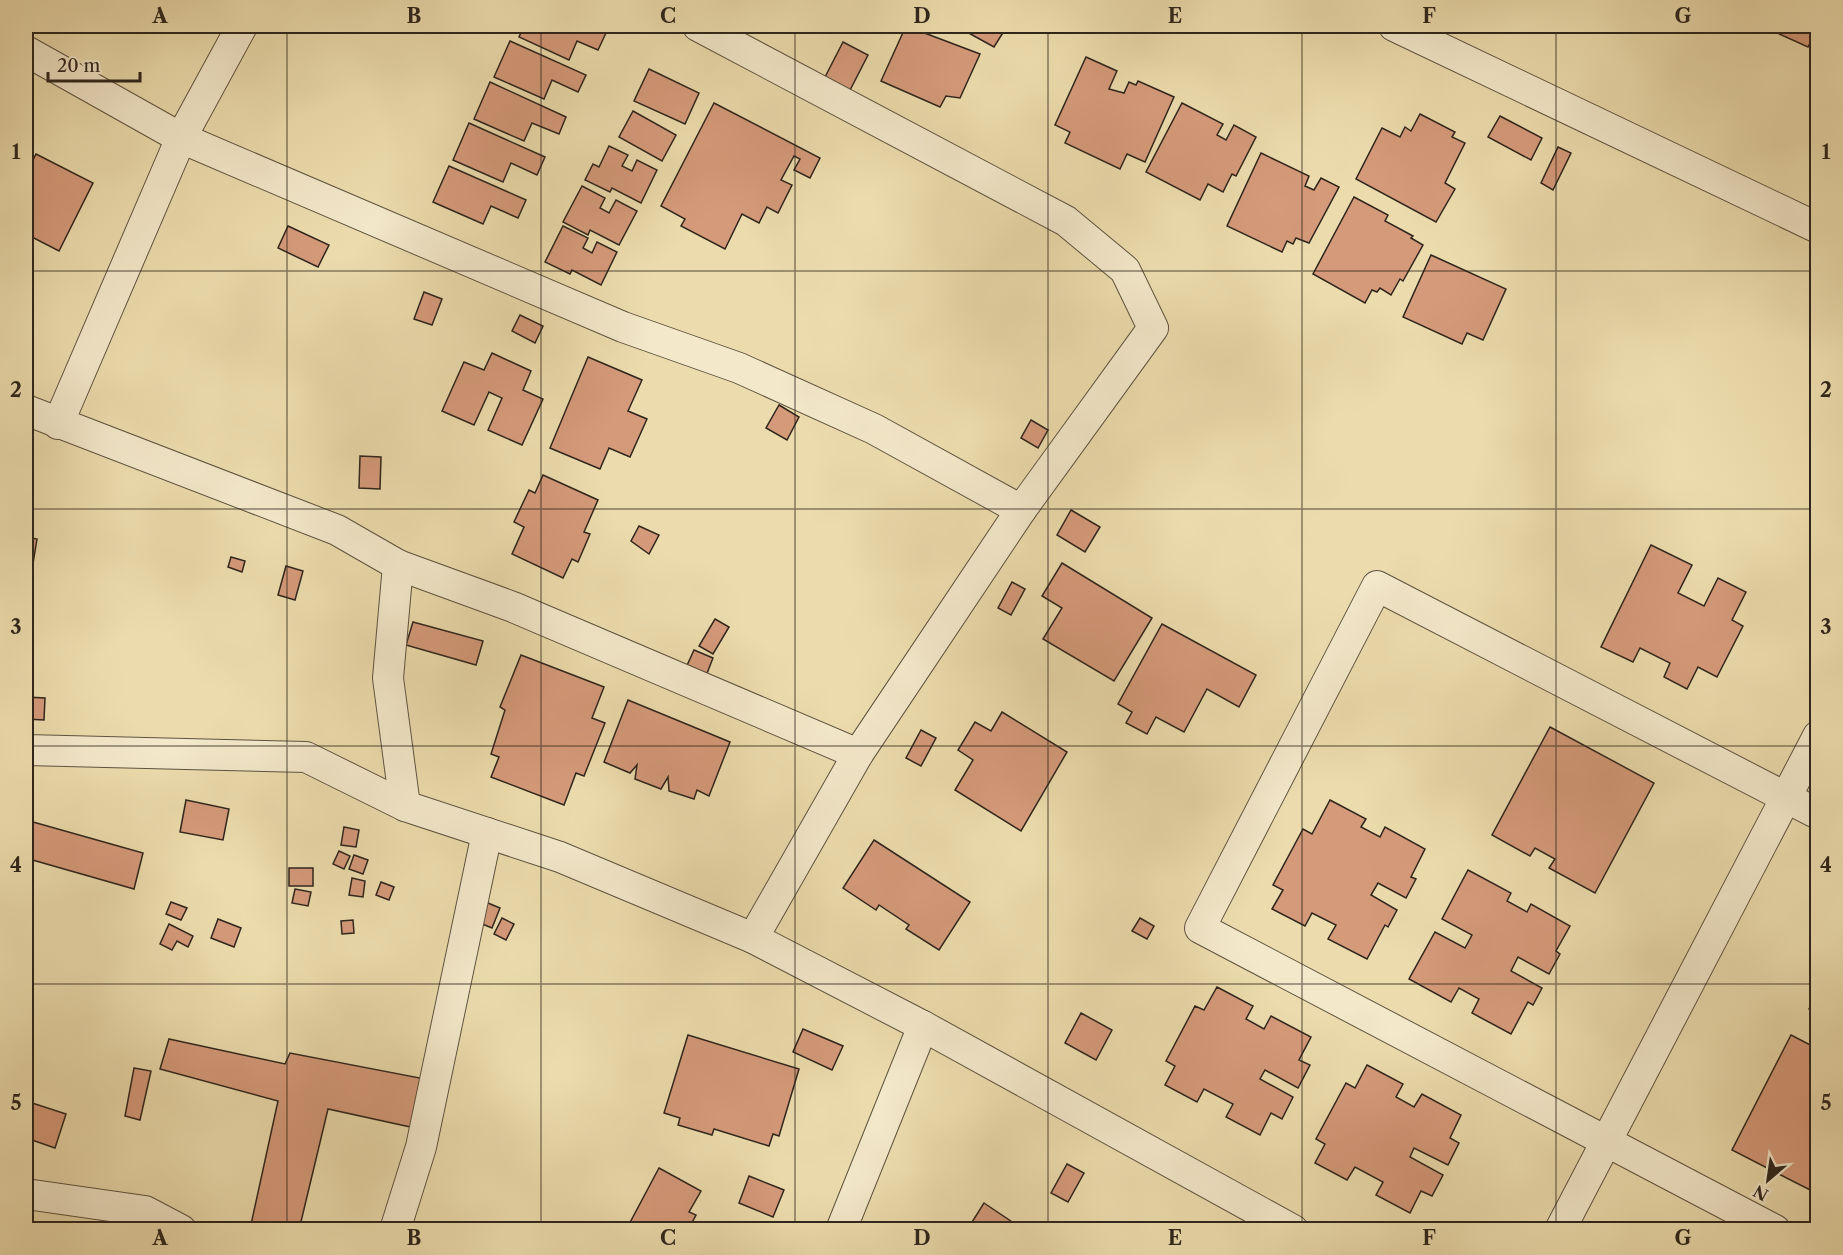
<svg xmlns="http://www.w3.org/2000/svg" width="1843" height="1255" viewBox="0 0 1843 1255" font-family="'Libre Caslon Text',serif">
	<rect width="100%" height="100%" fill="#ecdcad"/>
	<filter id="stains"><feTurbulence type="fractalNoise" baseFrequency=".00333" numOctaves="4"/><feColorMatrix values="0 0 0 0 .2 0 0 0 0 .09 0 0 0 0 .02 0 0 0 .5 -.17"/></filter>
	<radialGradient id="worn" r=".72"><stop offset=".6" stop-color="#630" stop-opacity="0"/><stop offset="1" stop-color="#630" stop-opacity=".3"/></radialGradient>
	<!-- building -->
	<g fill="#d59a7a" stroke="#2e251c" stroke-width="1.5">
		<polygon points="524,26 590,26 606,33 598,50 577,41 569,60 519,37"/>
		<polygon points="906,26 980,54 960,98 946,96 940,107 881,81"/>
		<polygon points="956,26 995,26 1004,31 994,47"/>
		<polygon points="1762,26 1818,26 1818,27 1808,47"/>
		<polygon points="510,41 586,75 578,92 552,80 544,99 494,77"/>
		<polygon points="843,42 868,55 847,96 822,83"/>
		<polygon points="1086,57 1117,71 1109,89 1124,93 1129,82 1136,85 1138,81 1174,97 1145,162 1127,154 1120,169 1065,143 1070,132 1055,125"/>
		<polygon points="649,69 699,93 685,124 634,101"/>
		<polygon points="490,82 566,117 559,134 532,123 524,141 474,119"/>
		<polygon points="714,103 820,158 810,178 794,170 800,159 794,156 781,180 792,185 778,213 767,207 759,223 742,214 725,249 681,226 685,219 661,206"/>
		<polygon points="1182,103 1223,124 1217,135 1226,140 1234,125 1256,137 1236,176 1232,174 1223,192 1208,184 1200,200 1146,172"/>
		<polygon points="633,111 676,135 662,161 619,137"/>
		<polygon points="1420,114 1455,132 1452,137 1465,143 1445,183 1455,189 1436,222 1356,179 1382,128 1400,137 1405,127 1411,131"/>
		<polygon points="1500,116 1542,138 1531,160 1488,137"/>
		<polygon points="469,123 545,157 537,175 511,163 503,182 453,160"/>
		<polygon points="609,146 628,155 622,166 632,171 637,160 657,170 641,203 612,188 610,192 585,180 593,164 599,167"/>
		<polygon points="1558,147 1571,153 1553,190 1541,183"/>
		<polygon points="1261,153 1309,176 1305,186 1314,190 1321,178 1339,187 1309,243 1296,238 1293,244 1287,241 1282,252 1227,226"/>
		<polygon points="36,154 93,183 59,251 32,237 26,247 26,174"/>
		<polygon points="449,166 526,200 518,218 491,206 483,224 433,202"/>
		<polygon points="582,186 605,198 600,208 609,213 616,200 637,211 619,245 590,230 588,235 563,222"/>
		<polygon points="1354,197 1388,215 1385,221 1413,236 1411,238 1423,245 1403,281 1400,279 1391,295 1380,288 1377,292 1372,290 1365,303 1313,274"/>
		<polygon points="288,226 329,245 318,267 278,248"/>
		<polygon points="563,226 588,238 583,248 592,253 597,242 617,252 601,285 572,270 570,274 545,262"/>
		<polygon points="1431,255 1506,289 1483,340 1467,333 1462,344 1403,317"/>
		<polygon points="424,292 442,299 432,325 414,319"/>
		<polygon points="520,315 543,326 535,343 512,331"/>
		<polygon points="492,353 531,371 523,390 543,399 522,445 488,430 502,398 489,392 474,425 442,411 464,362 484,370"/>
		<polygon points="588,357 642,380 628,411 647,419 630,457 609,448 600,469 550,448"/>
		<polygon points="779,405 799,417 787,440 766,428"/>
		<polygon points="1031,420 1048,430 1038,448 1021,438"/>
		<polygon points="360,456 381,457 380,489 359,488"/>
		<polygon points="543,475 598,500 584,532 590,534 578,562 572,559 563,578 512,554 524,527 514,522 529,490 535,493"/>
		<polygon points="1071,510 1100,527 1085,552 1057,535"/>
		<polygon points="639,526 659,535 649,554 631,541"/>
		<polygon points="26,537 37,539 29,588 26,587"/>
		<polygon points="1651,545 1692,565 1678,593 1704,606 1718,578 1746,592 1732,620 1743,626 1717,677 1698,667 1687,689 1664,677 1670,663 1640,648 1633,662 1601,647"/>
		<polygon points="231,557 245,561 242,572 228,567"/>
		<polygon points="1062,563 1152,618 1114,681 1043,639 1062,608 1042,596"/>
		<polygon points="286,566 303,571 295,600 278,595"/>
		<polygon points="1012,582 1025,589 1011,615 998,608"/>
		<polygon points="715,619 729,627 713,654 699,646"/>
		<polygon points="413,622 483,641 476,665 406,645"/>
		<polygon points="1162,624 1256,675 1239,707 1207,689 1184,732 1156,717 1147,734 1126,723 1132,712 1118,704"/>
		<polygon points="694,650 713,658 704,681 684,672"/>
		<polygon points="521,655 604,687 592,718 605,723 584,776 576,773 564,805 491,777 499,757 491,754 505,710 500,707"/>
		<polygon points="26,697 45,698 44,720 26,719"/>
		<polygon points="628,700 730,742 709,796 697,790 694,799 669,791 668,777 661,789 635,779 637,765 630,773 604,762"/>
		<polygon points="1002,712 1067,752 1021,831 955,790 973,760 958,750 975,722 991,731"/>
		<polygon points="1550,727 1654,783 1595,893 1549,868 1555,859 1535,848 1530,856 1492,835"/>
		<polygon points="921,730 936,738 921,766 906,758"/>
		<polygon points="186,800 229,809 223,840 180,832"/>
		<polygon points="1330,800 1366,819 1361,827 1380,837 1385,827 1425,849 1411,877 1416,879 1406,898 1378,883 1371,895 1397,910 1388,927 1385,925 1367,959 1328,939 1336,925 1312,913 1305,926 1272,909 1283,890 1273,885 1303,829 1312,834"/>
		<polygon points="26,820 143,853 134,889 29,859 26,871"/>
		<polygon points="344,827 359,830 356,847 341,845"/>
		<polygon points="874,840 970,902 939,950 906,929 909,925 879,905 876,910 843,888"/>
		<polygon points="339,851 350,856 344,869 333,864"/>
		<polygon points="354,855 368,860 363,874 349,869"/>
		<rect x="289" y="868" width="24" height="18"/>
		<polygon points="1468,870 1511,893 1507,901 1527,912 1531,904 1570,926 1556,951 1560,954 1549,974 1518,957 1511,971 1542,988 1533,1005 1528,1002 1511,1034 1472,1013 1479,999 1459,988 1451,1002 1409,979 1435,932 1465,948 1472,935 1442,919"/>
		<polygon points="352,878 365,881 363,897 349,895"/>
		<polygon points="381,882 394,887 389,900 376,895"/>
		<polygon points="295,889 311,892 308,906 292,903"/>
		<polygon points="483,901 500,908 492,928 475,921"/>
		<polygon points="171,902 187,908 181,920 166,914"/>
		<polygon points="502,918 514,924 506,940 494,934"/>
		<polygon points="1140,918 1154,926 1147,939 1132,931"/>
		<polygon points="218,919 241,928 234,947 211,938"/>
		<polygon points="353,920 354,933 342,934 341,921"/>
		<polygon points="169,924 193,936 188,947 177,941 172,950 160,944"/>
		<polygon points="1217,987 1253,1006 1246,1019 1264,1029 1271,1016 1311,1037 1299,1060 1310,1065 1298,1088 1265,1070 1260,1079 1293,1097 1282,1119 1271,1113 1260,1135 1226,1117 1233,1104 1204,1089 1197,1102 1165,1085 1175,1066 1166,1061 1195,1006 1204,1010"/>
		<polygon points="1818,993 1818,1013 1809,1009"/>
		<polygon points="1081,1013 1112,1030 1096,1060 1065,1043"/>
		<polygon points="803,1029 843,1046 832,1070 793,1052"/>
		<polygon points="688,1035 799,1069 779,1136 773,1134 769,1146 714,1129 712,1135 678,1125 680,1118 664,1113"/>
		<polygon points="1791,1035 1818,1049 1818,1194 1732,1150"/>
		<polygon points="169,1039 285,1064 290,1053 420,1078 415,1128 328,1109 299,1230 250,1229 278,1101 160,1069"/>
		<polygon points="1367,1065 1403,1084 1396,1097 1414,1107 1422,1094 1461,1115 1450,1138 1459,1143 1448,1165 1414,1148 1410,1157 1443,1175 1432,1196 1421,1191 1410,1213 1376,1195 1383,1182 1355,1167 1347,1180 1315,1163 1325,1144 1316,1139 1346,1083 1355,1088"/>
		<polygon points="134,1068 151,1071 140,1120 125,1116"/>
		<polygon points="26,1101 66,1114 55,1148 26,1138"/>
		<polygon points="1067,1164 1084,1173 1068,1202 1051,1193"/>
		<polygon points="659,1168 701,1191 689,1212 696,1215 689,1228 682,1225 680,1230 626,1230"/>
		<polygon points="749,1176 784,1190 773,1217 739,1203"/>
		<polygon points="984,1203 1024,1230 967,1230"/>
	</g>
	<g fill="none" stroke-linecap="round" stroke-linejoin="round">
		<!-- minor casing -->
		<g stroke="#5e5340" stroke-width="32">
			<g id="minor">
				<polyline points="698,26 1066,221 1125,270 1153,328 1021,510 858,754 753,938"/>
				<polyline points="1394,26 1818,228"/>
				<polyline points="26,51 181,138 623,327 739,368 874,429 1021,510"/>
				<polyline points="26,410 337,530 398,565 513,607 858,754"/>
				<polyline points="58,424 181,138 242,26"/>
				<polyline points="398,565 388,678 405,806"/>
				<polyline points="26,750 306,757 405,806 560,857 753,938 923,1026 1293,1230"/>
				<polyline points="26,1194 145,1211 181,1230"/>
				<polyline points="395,1230 421,1147 487,833"/>
				<polyline points="841,1230 923,1026"/>
				<polyline points="1560,1230 1818,736"/>
				<polyline points="1775,1230 1200,928 1377,586 1818,814"/>
			</g>
		</g>
		<!-- minor -->
		<use href="#minor" stroke="#f3e8ca" stroke-width="30"/>
	</g>
	<!-- grid -->
	<path fill="none" stroke="#2e251c" stroke-width="1.5" stroke-opacity="0.55" d="M287 26V1230M541 26V1230M795 26V1230M1048 26V1230M1302 26V1230M1556 26V1230M26 271H1818M26 509H1818M26 746H1818M26 984H1818"/>
	<!-- margin -->
	<rect width="1843" height="1255" fill="none" stroke="#ecdcad" stroke-width="66"/>
	<!-- north arrow -->
	<g transform="translate(1768 1180) rotate(209)" stroke="#f3e8ca" stroke-width="4.5" paint-order="stroke">
	<path d="M0-4.5L10 22L0 15L-10 22Z" fill="#2e251c"/>
	<text y="-9" font-size="16" font-weight="bold" text-anchor="middle" fill="#2e251c">N</text>
	</g>
	<!-- scale -->
	<path d="M48 72v9h92v-9" fill="none" stroke="#2e251c" stroke-width="3"/>
	<text x="57" y="72" font-size="18" fill="#2e251c" stroke="#f3e8ca" stroke-width="4.5" paint-order="stroke">20 m</text>
	<rect x="33" y="33" width="1777" height="1189" fill="none" stroke="#2e251c" stroke-width="2"/>
	<g font-size="20" text-anchor="middle" font-weight="bold" fill="#2e251c">
		<text x="160" y="23">A</text>
		<text x="414" y="23">B</text>
		<text x="668" y="23">C</text>
		<text x="922" y="23">D</text>
		<text x="1175" y="23">E</text>
		<text x="1429" y="23">F</text>
		<text x="1683" y="23">G</text>
		<text x="16" y="159">1</text>
		<text x="1826" y="159">1</text>
		<text x="16" y="397">2</text>
		<text x="1826" y="397">2</text>
		<text x="16" y="634">3</text>
		<text x="1826" y="634">3</text>
		<text x="16" y="872">4</text>
		<text x="1826" y="872">4</text>
		<text x="16" y="1110">5</text>
		<text x="1826" y="1110">5</text>
		<text x="160" y="1245">A</text>
		<text x="414" y="1245">B</text>
		<text x="668" y="1245">C</text>
		<text x="922" y="1245">D</text>
		<text x="1175" y="1245">E</text>
		<text x="1429" y="1245">F</text>
		<text x="1683" y="1245">G</text>
	</g>
	<rect width="100%" height="100%" filter="url(#stains)"/>
	<rect width="100%" height="100%" fill="url(#worn)"/>
</svg>
